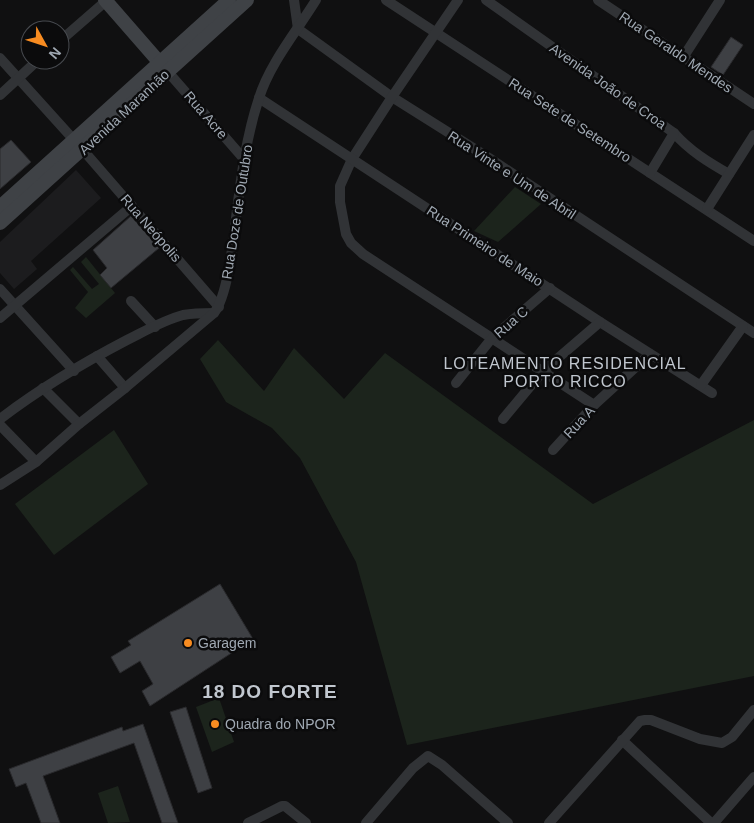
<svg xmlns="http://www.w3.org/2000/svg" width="754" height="823" viewBox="0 0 754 823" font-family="Arial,sans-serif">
	<rect width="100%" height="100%" fill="#101011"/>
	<!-- built -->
	<polygon fill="#1c1c1e" points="76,170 101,198 31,261 37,269 14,289 0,273 0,242"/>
	<!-- green -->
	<g fill="#1c241c">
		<polygon points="515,187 541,204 498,242 474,231"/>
		<polygon points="86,257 115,293 86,318 75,308 88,292 70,270 73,267 92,289 99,284 81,262"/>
		<polygon points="218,340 264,391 294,348 344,399 385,353 593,504 754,420 754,676 407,745 356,562 300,458 272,428 226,402 200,359"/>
		<polygon points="114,430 148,484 54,555 15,504"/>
		<polygon points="219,698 234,742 212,752 196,707"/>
		<polygon points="118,786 130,822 108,823 98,793"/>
	</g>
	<!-- building -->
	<g fill="#3e4044" stroke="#2a2a2d">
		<polygon points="731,37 743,45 723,75 711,67"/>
		<polygon points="11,140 31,162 0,189 0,149"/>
		<polygon points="131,216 159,248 111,288 100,275 107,268 93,250"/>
		<polygon points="220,584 253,639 150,706 142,691 153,684 140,661 120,673 111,657 131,645 128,641"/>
		<polygon points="186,707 212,788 198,793 170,712"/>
		<polygon points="143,724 178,823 162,823 134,743 43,776 60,823 41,823 26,783 16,787 9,769 122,727 123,731"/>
	</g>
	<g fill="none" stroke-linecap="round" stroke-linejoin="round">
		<!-- minor -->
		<g stroke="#313336" stroke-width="10">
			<polyline points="294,0 298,29 392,97 489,158 754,333"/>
			<polyline points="386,0 754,241"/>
			<polyline points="458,0 392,97 352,159 340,186 340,202 346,234 351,243 363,254 594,405"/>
			<path d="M486 0 674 133C690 151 708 162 729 174"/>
			<polyline points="598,0 754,104"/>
			<polyline points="60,41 106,1"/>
			<polyline points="684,56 720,0"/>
			<polyline points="0,58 83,150 219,307"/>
			<polyline points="168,72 244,159"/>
			<polyline points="0,95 38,60"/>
			<polyline points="259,98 600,322 712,393"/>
			<polyline points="650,173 674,133"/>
			<polyline points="707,209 754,135"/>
			<polyline points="0,289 74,371"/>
			<polyline points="131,301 155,327"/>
			<polyline points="0,318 132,206"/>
			<polyline points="97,356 125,388"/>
			<polyline points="456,383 492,338 550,288"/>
			<polyline points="701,385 743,326"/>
			<polyline points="43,388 79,424"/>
			<path d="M0 419C39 389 83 363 127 340 145 331 164 320 183 315 194 313 203 313 214 313"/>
			<polyline points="503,419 543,371 600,322"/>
			<polyline points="0,425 36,462"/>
			<polyline points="553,450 594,405 650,354"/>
			<path d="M0 485 36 462 79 424 125 388 214 313C228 295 233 242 236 218 241 178 246 137 259 98 270 63 297 31 316 0"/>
			<polyline points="622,740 711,823"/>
			<polyline points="248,823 282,806 285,806 306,823"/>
			<polyline points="366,823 413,768 428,756 442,765 508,823"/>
			<polyline points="549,823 640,721 645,720 651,720 700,739 722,743 732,737 754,710"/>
			<polyline points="714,823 754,777"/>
		</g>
		<!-- secondary -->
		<g stroke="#3f4246" stroke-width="14">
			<polyline points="105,0 160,63"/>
			<polyline points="0,207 229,0"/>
			<polyline points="0,223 247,0"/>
		</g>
	</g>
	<!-- markers -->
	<g fill="#f88c21" stroke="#0b0b0c" stroke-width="2">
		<circle cx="188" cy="643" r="5"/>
		<circle cx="215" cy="724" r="5"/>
	</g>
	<g text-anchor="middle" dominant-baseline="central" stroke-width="5" stroke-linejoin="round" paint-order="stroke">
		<!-- street labels -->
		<g font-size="14" fill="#a0a9b3" stroke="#0b0b0c">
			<text transform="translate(676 52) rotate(34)">Rua Geraldo Mendes</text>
			<text transform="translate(608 86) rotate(35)">Avenida João de Croa</text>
			<text transform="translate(124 112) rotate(-43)">Avenida Maranhão</text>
			<text transform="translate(206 115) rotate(49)">Rua Acre</text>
			<text transform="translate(570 120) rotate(33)">Rua Sete de Setembro</text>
			<text transform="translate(512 175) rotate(33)">Rua Vinte e Um de Abril</text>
			<text transform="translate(237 212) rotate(-81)">Rua Doze de Outubro</text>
			<text transform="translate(151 228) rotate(49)">Rua Neópolis</text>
			<text transform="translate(485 246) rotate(33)">Rua Primeiro de Maio</text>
			<text transform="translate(511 322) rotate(-41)">Rua C</text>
			<text transform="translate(579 422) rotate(-47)">Rua A</text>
		</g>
		<!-- poi labels -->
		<g font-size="14" fill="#a0a9b3" stroke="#0b0b0c" text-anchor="start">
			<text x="198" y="643">Garagem</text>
			<text x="225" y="724">Quadra do NPOR</text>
		</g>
		<!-- quarter labels -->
		<g font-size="16" letter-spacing="1" fill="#c1c7cf" stroke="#0b0b0c">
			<text x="565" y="363">LOTEAMENTO RESIDENCIAL<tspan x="565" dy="18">PORTO RICCO</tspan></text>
		</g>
		<!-- district labels -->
		<g font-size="19" font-weight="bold" letter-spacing="1" fill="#c1c7cf" stroke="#0b0b0c">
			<text x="270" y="691">18 DO FORTE</text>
		</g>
	</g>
	<!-- north arrow -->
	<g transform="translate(45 45) rotate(130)"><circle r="24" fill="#0b0b0c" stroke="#474a4f"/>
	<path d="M0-4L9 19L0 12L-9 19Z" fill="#f88c21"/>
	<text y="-8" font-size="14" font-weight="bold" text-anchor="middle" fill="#a0a9b3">N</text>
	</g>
</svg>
